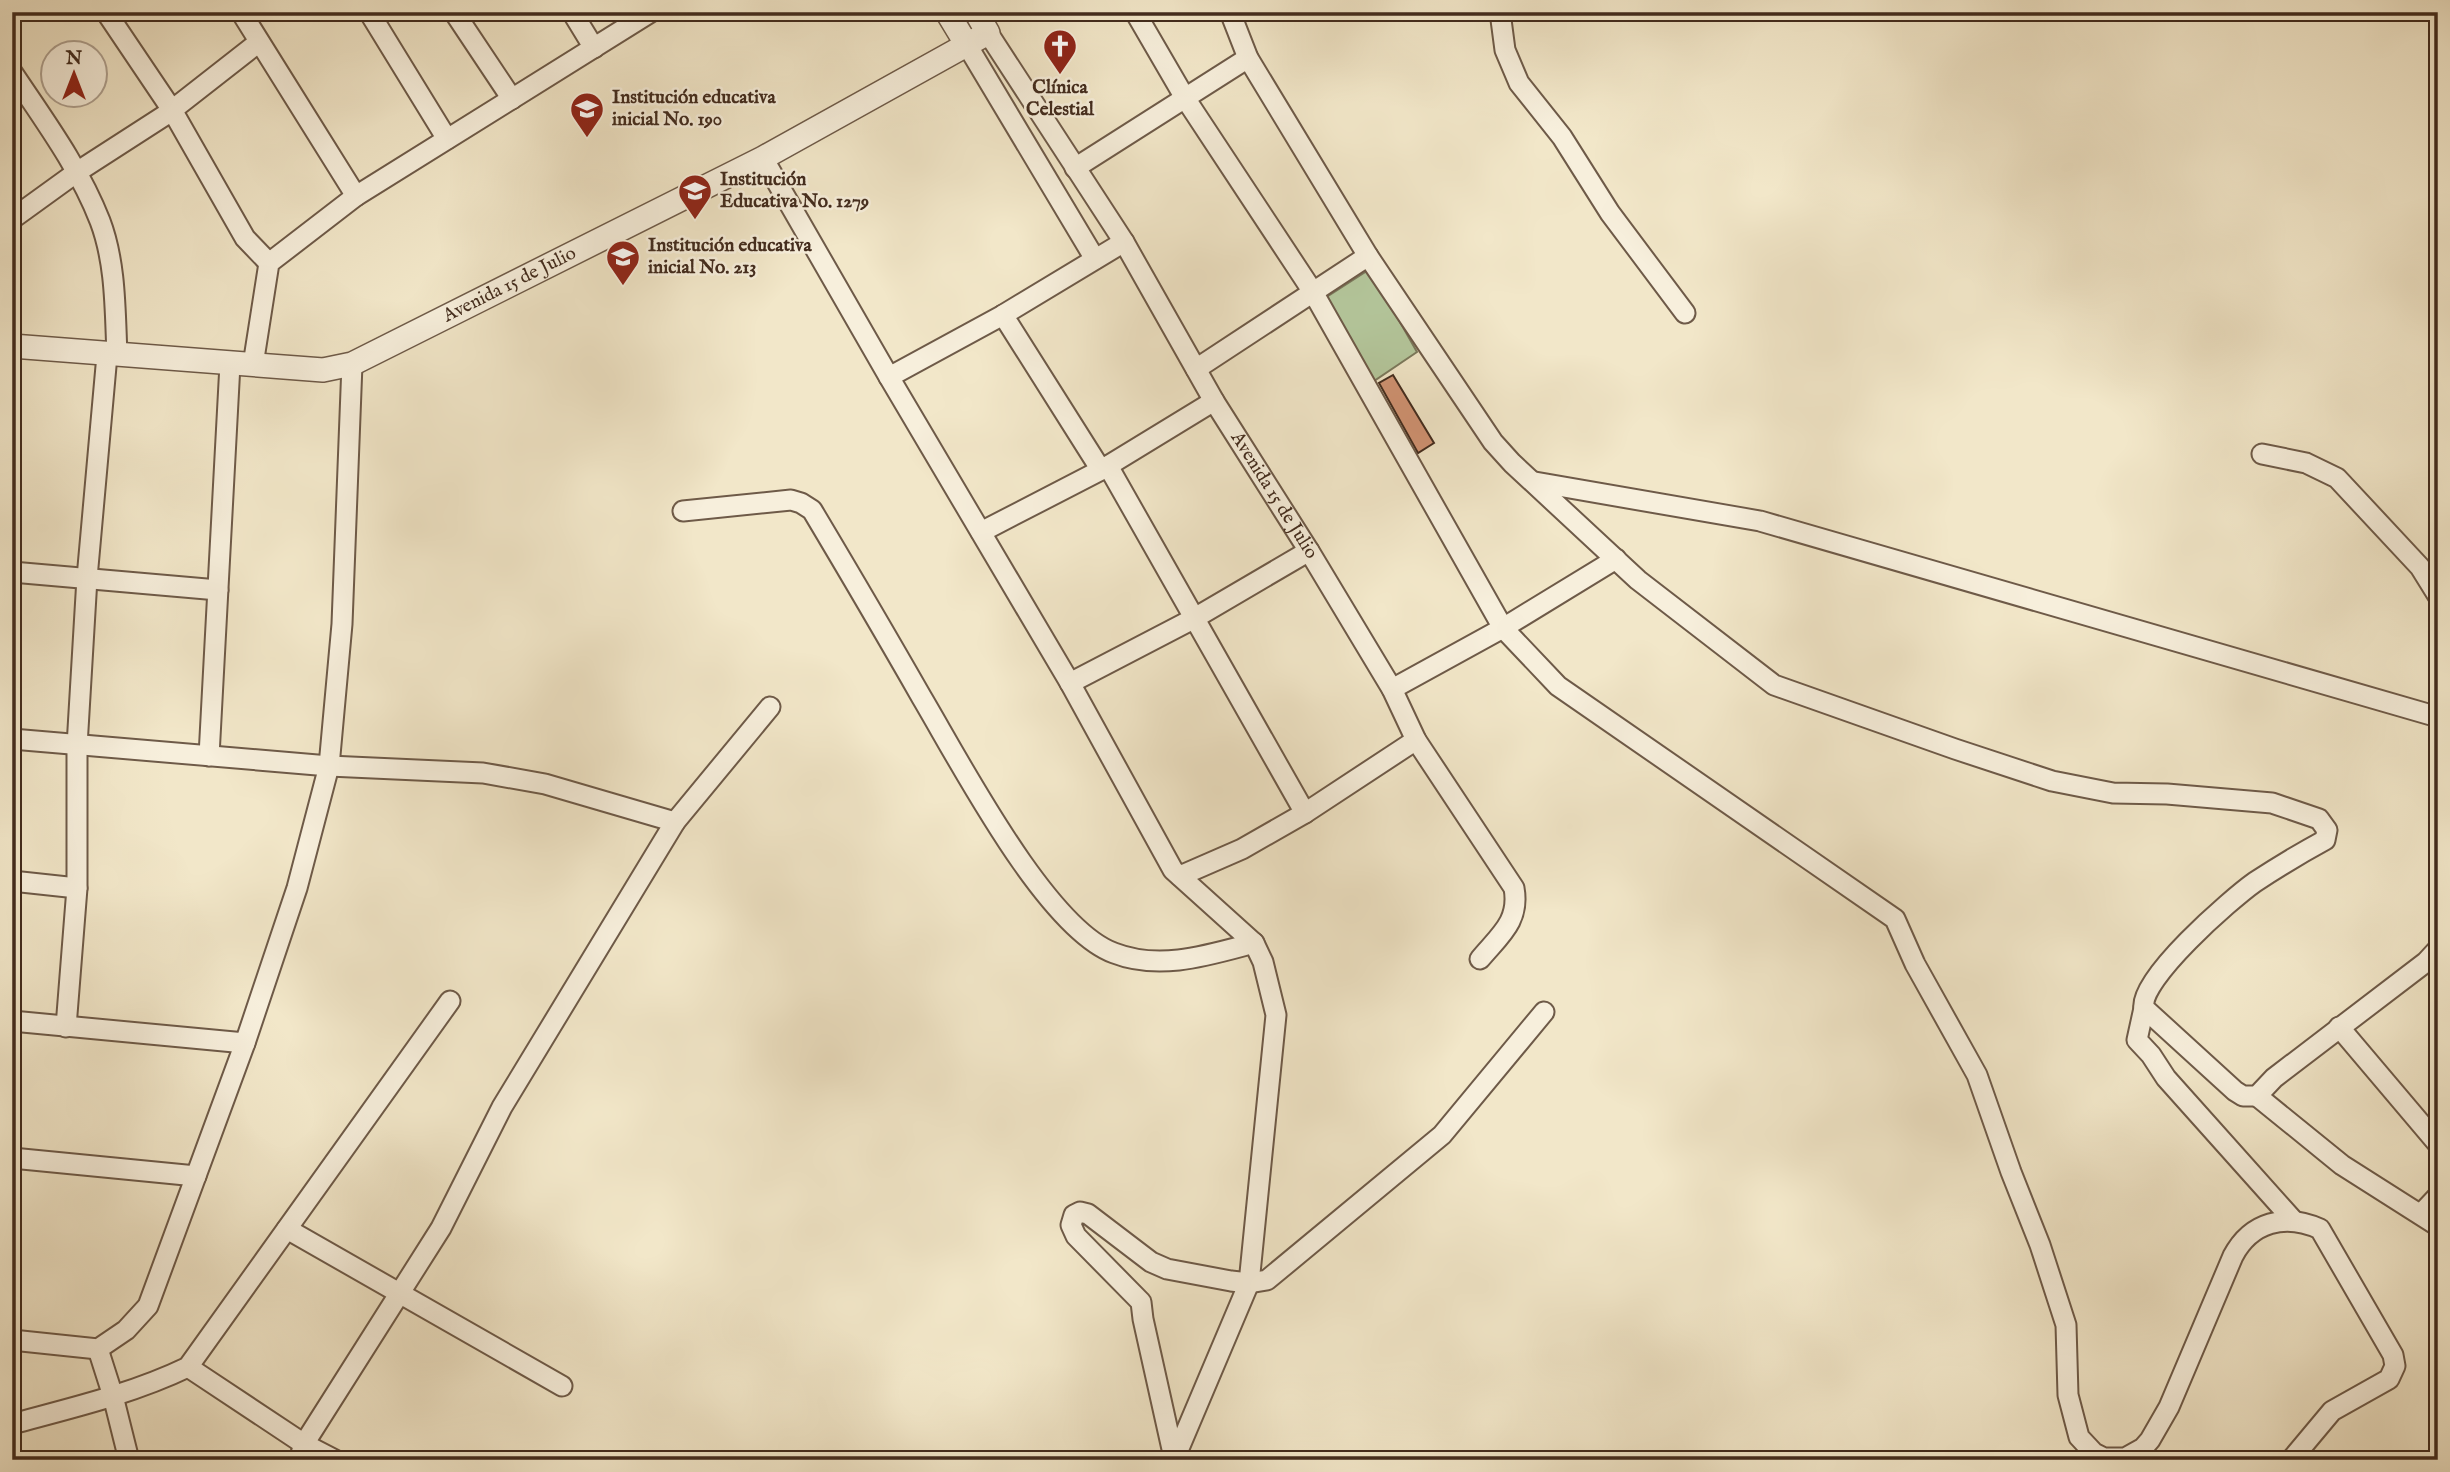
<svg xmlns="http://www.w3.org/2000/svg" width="2450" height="1472" viewBox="0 0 2450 1472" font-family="'IM FELL English',serif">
	<rect width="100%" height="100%" fill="#f2e7c9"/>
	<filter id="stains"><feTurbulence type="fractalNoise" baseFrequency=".00286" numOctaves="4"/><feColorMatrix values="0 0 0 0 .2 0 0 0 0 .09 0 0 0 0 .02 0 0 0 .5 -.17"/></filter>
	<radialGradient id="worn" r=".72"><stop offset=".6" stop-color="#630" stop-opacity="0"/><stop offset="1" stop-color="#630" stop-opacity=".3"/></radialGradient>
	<!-- green -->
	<polygon fill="#b4c79c" stroke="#7b795c" stroke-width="2" points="1370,269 1417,352 1374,381 1325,298"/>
	<!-- building -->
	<polygon fill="#d19373" stroke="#422b1d" stroke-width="2" points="1393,375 1434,443 1418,453 1379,383"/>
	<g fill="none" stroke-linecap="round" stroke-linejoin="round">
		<!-- minor casing -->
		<g stroke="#6e5a48" stroke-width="23">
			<g id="minor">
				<polyline points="106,12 172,110 245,238 269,263"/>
				<polyline points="241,12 356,196"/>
				<polyline points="369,12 447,139"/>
				<polyline points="454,12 512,99"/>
				<polyline points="572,12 594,48"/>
				<path d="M1135 12 1185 98 1313 292 1503 628 1558 686 1895 919 1915 964 1977 1075 2011 1172 2040 1245 2066 1325 2068 1395 2079 1437 2094 1453 2104 1458H2125L2143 1448 2150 1440 2169 1407 2233 1256C2251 1222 2285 1213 2320 1229L2393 1355 2395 1366 2389 1379 2332 1411 2291 1460"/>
				<path d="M1230 12 1248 58 1368 256 1493 442 1512 463 1638 580 1774 685 1955 749 2052 781 2113 793 2167 794 2272 803 2319 819 2327 830 2325 840C2301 853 2278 867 2255 882 2231 899 2138 980 2144 1008L2235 1091 2243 1096H2257L2274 1078 2426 962 2438 949"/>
				<polyline points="1500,12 1505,50 1519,83 1562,137 1610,213 1685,313"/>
				<path id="s1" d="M988 33 1124 242 1214 401 1309 551 1392 689 1416 740 1514 888C1520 921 1500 935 1480 959"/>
				<polyline points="967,45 1095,259"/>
				<path d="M12 72C44 120 79 167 100 221 116 263 115 311 117 355"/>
				<polyline points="763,158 889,377 1070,683 1173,870 1254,943 1263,962 1276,1015 1249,1283 1174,1460"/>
				<polyline points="1075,168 1248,58"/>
				<polyline points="12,219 77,172 167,114 259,42"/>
				<polyline points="1003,315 1101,470"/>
				<polyline points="253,365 269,263 356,196 651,12"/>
				<polyline points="1196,369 1368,256"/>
				<polyline points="889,377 1003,315 1124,242"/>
				<polyline points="2262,454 2306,463 2337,478 2420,567 2438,596"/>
				<polyline points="1108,466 1305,813"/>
				<polyline points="1535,482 1760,521 2438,717"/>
				<path d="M683 511 791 500 801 503 812 510C849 572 886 635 922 698 960 762 1046 928 1114 953 1160 971 1209 955 1254 943"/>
				<polyline points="981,532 1101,470 1214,401"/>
				<polyline points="12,572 218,590"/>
				<polyline points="1070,683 1193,619 1309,551"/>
				<polyline points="1392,689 1503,628 1616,559"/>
				<polyline points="12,739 329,766 483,773 545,784 675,822"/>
				<polyline points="209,756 230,364"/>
				<polyline points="1180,876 1242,849 1305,813 1416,740"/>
				<polyline points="12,881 77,888"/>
				<polyline points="2144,1008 2137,1040 2151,1055 2166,1078 2293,1220"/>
				<polyline points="12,1021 245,1043"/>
				<polyline points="66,1027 77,888 77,746 87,578 107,355"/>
				<polyline points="2339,1027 2438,1144"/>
				<polyline points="2257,1096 2342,1165 2438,1226"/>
				<polyline points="12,1158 196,1176"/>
				<polyline points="2421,1214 2438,1196"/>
				<polyline points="287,1229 562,1386"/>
				<polyline points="12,1340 98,1349 126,1330 148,1306 245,1043 297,888 329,766 342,624 352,364"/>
				<polyline points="98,1349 113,1396 129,1460"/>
				<polyline points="188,1367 304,1444 335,1460"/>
				<path d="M12 1424C71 1408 132 1394 188 1367L450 1001"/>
				<polyline points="1174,1458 1143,1319 1141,1302 1076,1236 1071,1225 1074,1215 1080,1212 1088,1214 1151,1262 1167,1269 1231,1281 1249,1283 1267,1280 1442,1135 1544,1012"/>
				<polyline points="299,1460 304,1444 441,1228 502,1107 675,822 770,707"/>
			</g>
		</g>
		<!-- tertiary casing -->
		<g stroke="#6e5a48" stroke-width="26">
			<g id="tertiary">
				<polyline points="947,12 967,45"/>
				<path id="s2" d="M12 346 323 370 352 364 763 158 988 33 976 12"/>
			</g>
		</g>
		<!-- minor -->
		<use href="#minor" stroke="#f7efdc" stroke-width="19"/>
		<!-- tertiary -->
		<use href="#tertiary" stroke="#f7efdc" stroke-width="23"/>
	</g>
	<!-- icons -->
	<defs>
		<g id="church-pin" transform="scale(1.75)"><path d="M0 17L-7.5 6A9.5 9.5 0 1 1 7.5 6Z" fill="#8f2418" stroke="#f7efdc"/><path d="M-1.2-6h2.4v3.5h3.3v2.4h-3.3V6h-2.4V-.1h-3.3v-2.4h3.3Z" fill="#fff"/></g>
		<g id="school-pin" transform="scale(1.75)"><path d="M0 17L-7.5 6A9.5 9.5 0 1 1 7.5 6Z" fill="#8f2418" stroke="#f7efdc"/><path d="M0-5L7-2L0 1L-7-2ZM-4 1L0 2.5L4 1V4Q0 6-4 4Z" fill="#fff"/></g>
	</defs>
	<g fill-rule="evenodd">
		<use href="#church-pin" x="1060" y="46"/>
		<use href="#school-pin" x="587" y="109"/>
		<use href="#school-pin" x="695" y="191"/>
		<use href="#school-pin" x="623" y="257"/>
	</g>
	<g text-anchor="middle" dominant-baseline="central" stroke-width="5" stroke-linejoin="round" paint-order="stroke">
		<!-- poi labels -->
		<g font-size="19" font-weight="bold" fill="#422b1d" stroke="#f7efdc" text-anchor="start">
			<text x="1060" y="88" text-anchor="middle">Clínica<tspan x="1060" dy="22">Celestial</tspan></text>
			<text x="612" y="98">Institución educativa<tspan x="612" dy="22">inicial No. 190</tspan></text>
			<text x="720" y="180">Institución<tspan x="720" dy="22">Educativa No. 1279</tspan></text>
			<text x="648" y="246">Institución educativa<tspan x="648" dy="22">inicial No. 213</tspan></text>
		</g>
		<!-- street labels -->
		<g font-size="19" fill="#422b1d" stroke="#f7efdc">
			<text stroke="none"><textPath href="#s2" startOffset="518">Avenida 15 de Julio</textPath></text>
			<text stroke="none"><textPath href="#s1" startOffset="544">Avenida 15 de Julio</textPath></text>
		</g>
	</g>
	<!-- margin -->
	<rect width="2450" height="1472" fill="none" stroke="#f2e7c9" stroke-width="42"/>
	<rect x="14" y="14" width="2422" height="1444" fill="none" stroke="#422b1d" stroke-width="3.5"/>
	<rect x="21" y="21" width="2408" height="1430" fill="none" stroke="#422b1d" stroke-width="2"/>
	<!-- north arrow -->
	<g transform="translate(74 74)"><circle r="33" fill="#f7efdc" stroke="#afa190" stroke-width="2"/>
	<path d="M0-5L12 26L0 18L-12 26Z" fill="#8f2418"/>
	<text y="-10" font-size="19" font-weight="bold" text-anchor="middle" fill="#422b1d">N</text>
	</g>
	<rect width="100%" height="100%" filter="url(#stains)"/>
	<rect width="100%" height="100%" fill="url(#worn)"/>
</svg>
